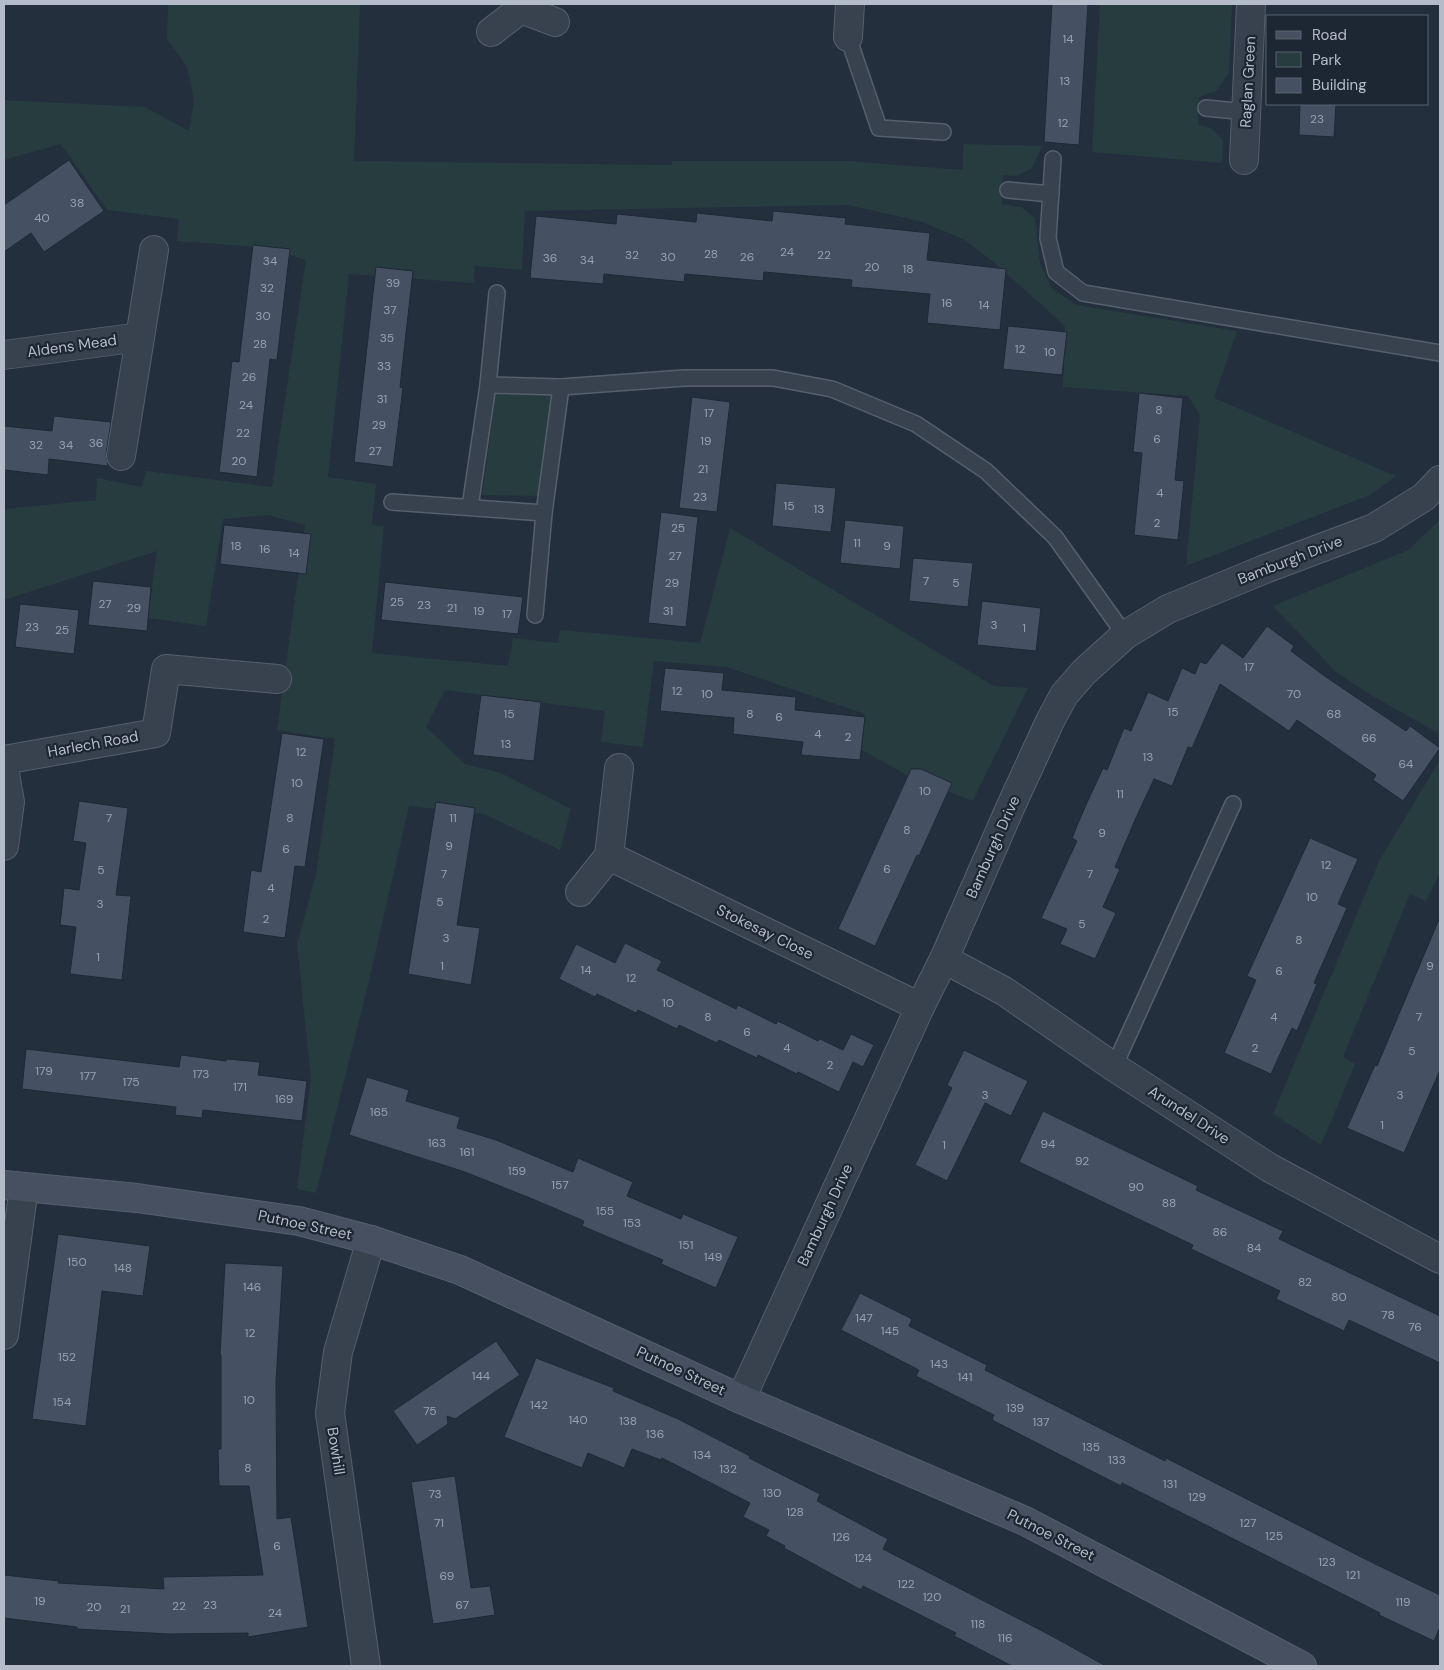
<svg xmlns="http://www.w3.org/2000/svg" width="1444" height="1670" viewBox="0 0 1444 1670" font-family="'DM Sans',sans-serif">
	<rect width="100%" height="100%" fill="#242f3e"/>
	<!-- green -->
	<g fill="#263c3f">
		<polygon points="168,4 360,4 354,161 672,165 672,161 848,161 963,170 963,144 1042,146 1032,168 1016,176 1003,175 1002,204 1021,207 1035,218 1040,264 1052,289 1077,305 1237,331 1214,398 1396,476 1370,495 1186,566 1200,415 1188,396 1063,387 1065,326 996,264 965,240 923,222 848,205 525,211 522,270 475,266 474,283 349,274 328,477 376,484 372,525 384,526 372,653 508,666 513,638 558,643 560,630 700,643 730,528 994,686 1028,688 973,801 910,777 862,750 865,714 727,667 654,661 643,747 601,742 605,711 445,690 426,727 465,764 501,773 571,809 560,850 484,814 409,806 369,981 316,1193 297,1189 311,1079 297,944 316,874 335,739 277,730 305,525 268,515 223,519 206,626 148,618 157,551 4,600 4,509 96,500 97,478 142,487 146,471 272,487 306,260 269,248 177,241 179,219 107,210 61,144 4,160 4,100 145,107 189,131 194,100 187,67 167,39"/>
		<polygon points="1100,4 1232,4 1229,73 1216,91 1199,97 1198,125 1211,128 1223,140 1222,163 1092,152"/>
		<polygon points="496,393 553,393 538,496 482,495"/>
		<polygon points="1440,520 1440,734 1371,695 1336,672 1273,606 1408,550"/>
		<polygon points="1440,760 1440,872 1426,901 1410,894 1343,1057 1355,1064 1321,1145 1273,1114 1380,859"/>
	</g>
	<!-- building -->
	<g fill="#455162" stroke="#1f2835">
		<polygon points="1052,4 1088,4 1079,145 1044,142"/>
		<polygon points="1300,104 1336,104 1334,137 1299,135"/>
		<polygon points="69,160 104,211 44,252 31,233 4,252 4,205"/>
		<polygon points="773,211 846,218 845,224 930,233 927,260 1006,269 1000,330 927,323 930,294 851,287 852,280 764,272 763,281 685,274 684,282 604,274 603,284 530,278 536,216 616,224 617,214 696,222 697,213 772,221"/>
		<polygon points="253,245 290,249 277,360 270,359 257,477 219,472 232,361 239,362"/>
		<polygon points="376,267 413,271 400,387 403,388 393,467 354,462"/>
		<polygon points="1008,326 1067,332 1062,375 1003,369"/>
		<polygon points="1139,393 1183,398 1175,480 1184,481 1178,540 1134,535 1142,453 1133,452"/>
		<polygon points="692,397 730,402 717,512 679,508"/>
		<polygon points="54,416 111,422 106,454 108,466 49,459 48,475 4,470 4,426 52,431"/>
		<polygon points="776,483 836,488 831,532 772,526"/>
		<polygon points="661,512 698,517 686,627 648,623"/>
		<polygon points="845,520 904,526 900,569 840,563"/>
		<polygon points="224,525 311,534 306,574 220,564"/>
		<polygon points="913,558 973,563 968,607 909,601"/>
		<polygon points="93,581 151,587 147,631 88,625"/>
		<polygon points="385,582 523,597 518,634 381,620"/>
		<polygon points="982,601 1041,608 1036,651 977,645"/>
		<polygon points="20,604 79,610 74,654 15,647"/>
		<polygon points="1267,626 1294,646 1291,651 1326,677 1406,731 1410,726 1440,748 1403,801 1373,780 1376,775 1297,720 1289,731 1220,684 1192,748 1188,747 1172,786 1154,779 1135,820 1115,867 1120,869 1103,907 1116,913 1095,959 1060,944 1067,929 1041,918 1077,841 1072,838 1085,807 1103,768 1107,770 1124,728 1131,731 1148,692 1168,701 1182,668 1195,674 1200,662 1206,664 1222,643 1243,658"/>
		<polygon points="665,668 724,673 722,690 796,697 795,710 865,717 860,760 801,755 803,742 733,734 734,718 660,711"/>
		<polygon points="481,695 541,702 534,761 473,755"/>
		<polygon points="282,733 324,739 305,867 295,866 285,938 243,932 251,870 261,872"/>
		<polygon points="911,769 921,769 952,783 919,856 917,855 875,946 838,929"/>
		<polygon points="79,801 128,808 116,895 131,896 122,980 70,974 76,927 60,925 64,888 79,890 86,843 73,841"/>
		<polygon points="436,802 475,808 457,925 480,928 471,985 408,974"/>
		<polygon points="1310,838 1358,859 1338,904 1347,908 1314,983 1317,984 1297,1031 1292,1028 1271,1074 1224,1053 1256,980 1247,976"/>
		<polygon points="1440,917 1440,1070 1404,1153 1347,1128 1375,1065 1377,1066"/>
		<polygon points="625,943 662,961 657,970 736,1009 738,1005 776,1024 778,1021 818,1041 820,1039 843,1050 851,1034 874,1045 863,1067 853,1062 839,1092 798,1072 797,1074 758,1055 757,1058 719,1040 717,1043 679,1025 677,1029 638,1010 636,1013 597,994 595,997 559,979 576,944 615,963"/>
		<polygon points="26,1049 179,1067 181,1055 226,1061 227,1059 260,1062 258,1075 307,1081 302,1121 203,1110 202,1118 175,1115 176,1107 22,1089"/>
		<polygon points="964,1050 1028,1081 1011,1116 985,1103 947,1181 915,1165 952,1088 947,1085"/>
		<polygon points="367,1077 409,1090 406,1101 460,1117 457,1128 496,1140 573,1172 578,1158 633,1182 627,1196 681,1219 683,1214 738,1237 716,1288 661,1264 663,1260 582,1226 584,1221 530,1198 465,1172 349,1135"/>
		<polygon points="1043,1111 1198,1186 1196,1190 1283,1231 1279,1239 1440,1316 1440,1363 1349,1320 1344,1331 1276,1299 1280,1291 1191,1249 1193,1245 1019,1162"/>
		<polygon points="58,1234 150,1246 143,1296 102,1291 86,1426 32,1419"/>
		<polygon points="225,1263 283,1266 276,1382 277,1519 291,1517 308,1627 248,1637 248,1633 169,1634 77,1629 77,1627 4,1618 4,1575 59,1581 58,1583 164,1589 163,1577 263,1575 249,1486 219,1486 218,1449 221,1449 221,1355 220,1355"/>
		<polygon points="860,1293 912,1319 909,1326 987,1365 985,1370 1165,1461 1166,1458 1375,1564 1440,1595 1440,1627 1434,1641 1379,1615 1380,1613 1200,1522 1122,1483 1121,1486 1068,1459 992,1420 994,1415 916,1376 919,1370 841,1330"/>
		<polygon points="496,1341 520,1375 455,1419 447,1416 448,1424 417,1445 393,1411"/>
		<polygon points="536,1358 614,1388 613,1391 678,1419 750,1456 749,1458 820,1494 817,1501 888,1539 883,1549 1048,1634 1106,1666 1012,1666 954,1636 956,1633 863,1586 861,1590 784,1548 785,1546 766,1536 769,1530 743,1517 750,1503 662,1458 661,1460 632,1449 624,1468 588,1453 582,1468 504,1437"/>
		<polygon points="455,1476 471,1588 490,1586 495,1615 433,1624 411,1482"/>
	</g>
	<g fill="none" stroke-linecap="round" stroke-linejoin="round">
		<!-- lane casing -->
		<g stroke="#565f6c" stroke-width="18">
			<g id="lane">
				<polyline points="848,37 879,128 943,132"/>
				<polyline points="1206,108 1247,112"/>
				<polyline points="1053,159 1048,238 1056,272 1083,293 1440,353"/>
				<polyline points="1008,190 1051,194"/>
				<polyline points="488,385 561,387"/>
				<polyline points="392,502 544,513"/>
				<polyline points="470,507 488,385 497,293"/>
				<polyline points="535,615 544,513 561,387 684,378 773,378 832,389 916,424 986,471 1055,537 1125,635"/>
				<polyline points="1114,1067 1233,804"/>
			</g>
		</g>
		<!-- street casing -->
		<g stroke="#565f6c" stroke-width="30">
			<g id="street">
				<polyline points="521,9 555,22"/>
				<polyline points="491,32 521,9"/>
				<polyline points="848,37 850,4"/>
				<polyline points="1244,160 1251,4"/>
				<polyline points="4,355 140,337"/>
				<polyline points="121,456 154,250"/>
				<polyline points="4,760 156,733 166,669 277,679"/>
				<polyline points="4,768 10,802 4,846"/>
				<polyline points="609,856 920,1007"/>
				<polyline points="580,892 609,856 619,768"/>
				<polyline points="944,959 1004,991 1114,1067 1270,1168 1440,1259"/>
				<polyline points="4,1335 24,1187"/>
				<polyline points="741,1399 920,1007 944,959 1010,808 1050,721 1064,695 1084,672 1125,635 1168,609 1265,569 1374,528 1424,497 1440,480"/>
				<polyline points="366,1666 330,1413 338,1352 371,1240"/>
			</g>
		</g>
		<!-- secondary casing -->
		<g stroke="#565f6c" stroke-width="30">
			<polyline id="secondary" points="4,1185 137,1198 299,1221 371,1240 460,1270 741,1399 1025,1521 1302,1666"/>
		</g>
		<!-- lane -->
		<use href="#lane" stroke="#38414e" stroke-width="15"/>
		<!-- street -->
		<use href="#street" stroke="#38414e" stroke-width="28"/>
		<!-- secondary -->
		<use href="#secondary" stroke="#465061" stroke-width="28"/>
	</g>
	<g text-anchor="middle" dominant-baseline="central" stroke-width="4.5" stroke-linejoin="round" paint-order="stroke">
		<!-- number labels -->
		<g font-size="12" fill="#98a1af">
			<text x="1068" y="39">14</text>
			<text x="1065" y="81">13</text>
			<text x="1317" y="119">23</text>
			<text x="1063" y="123">12</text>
			<text x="77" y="203">38</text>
			<text x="42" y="218">40</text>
			<text x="787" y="252">24</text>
			<text x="711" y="254">28</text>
			<text x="632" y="255">32</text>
			<text x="824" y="255">22</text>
			<text x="668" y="257">30</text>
			<text x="747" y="257">26</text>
			<text x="550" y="258">36</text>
			<text x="587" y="260">34</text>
			<text x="270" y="261">34</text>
			<text x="872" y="267">20</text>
			<text x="908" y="269">18</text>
			<text x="393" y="283">39</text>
			<text x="267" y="288">32</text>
			<text x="947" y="303">16</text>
			<text x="984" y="305">14</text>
			<text x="390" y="310">37</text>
			<text x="263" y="316">30</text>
			<text x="387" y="338">35</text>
			<text x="260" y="344">28</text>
			<text x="1020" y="349">12</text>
			<text x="1050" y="352">10</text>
			<text x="384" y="366">33</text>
			<text x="249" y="377">26</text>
			<text x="382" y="399">31</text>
			<text x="246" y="405">24</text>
			<text x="1159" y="410">8</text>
			<text x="709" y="413">17</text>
			<text x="379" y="425">29</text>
			<text x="243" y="433">22</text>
			<text x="1157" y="439">6</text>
			<text x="706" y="441">19</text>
			<text x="96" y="443">36</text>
			<text x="36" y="445">32</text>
			<text x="66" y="445">34</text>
			<text x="375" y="451">27</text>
			<text x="239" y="461">20</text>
			<text x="703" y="469">21</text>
			<text x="1160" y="493">4</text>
			<text x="700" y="497">23</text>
			<text x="789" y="506">15</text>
			<text x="819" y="509">13</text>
			<text x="1157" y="523">2</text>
			<text x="678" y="528">25</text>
			<text x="857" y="543">11</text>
			<text x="236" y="546">18</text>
			<text x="887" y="546">9</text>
			<text x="265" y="549">16</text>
			<text x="294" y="553">14</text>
			<text x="675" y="556">27</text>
			<text x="926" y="581">7</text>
			<text x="672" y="583">29</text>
			<text x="956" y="583">5</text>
			<text x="397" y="602">25</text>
			<text x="105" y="604">27</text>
			<text x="424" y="605">23</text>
			<text x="134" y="608">29</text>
			<text x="452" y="608">21</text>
			<text x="479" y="611">19</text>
			<text x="668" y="611">31</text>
			<text x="507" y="614">17</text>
			<text x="994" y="625">3</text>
			<text x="32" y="627">23</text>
			<text x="1024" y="628">1</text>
			<text x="62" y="630">25</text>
			<text x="1249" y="667">17</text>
			<text x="677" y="691">12</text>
			<text x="707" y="694">10</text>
			<text x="1294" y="694">70</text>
			<text x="1173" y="712">15</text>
			<text x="509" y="714">15</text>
			<text x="750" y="714">8</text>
			<text x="1334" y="714">68</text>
			<text x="779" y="717">6</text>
			<text x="818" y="734">4</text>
			<text x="848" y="737">2</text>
			<text x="1369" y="738">66</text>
			<text x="506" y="744">13</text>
			<text x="301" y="752">12</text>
			<text x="1148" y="757">13</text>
			<text x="1406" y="764">64</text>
			<text x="297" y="783">10</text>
			<text x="925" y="791">10</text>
			<text x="1120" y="794">11</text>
			<text x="109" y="818">7</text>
			<text x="290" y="818">8</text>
			<text x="453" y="818">11</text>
			<text x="907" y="830">8</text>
			<text x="1102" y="833">9</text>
			<text x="449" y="846">9</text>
			<text x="286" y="849">6</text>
			<text x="1326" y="865">12</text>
			<text x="887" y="869">6</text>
			<text x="101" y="870">5</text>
			<text x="444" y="874">7</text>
			<text x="1090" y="874">7</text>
			<text x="271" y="888">4</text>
			<text x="1312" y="897">10</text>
			<text x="440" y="902">5</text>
			<text x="100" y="904">3</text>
			<text x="266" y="919">2</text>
			<text x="1082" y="924">5</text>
			<text x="446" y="938">3</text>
			<text x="1299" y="940">8</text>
			<text x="98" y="957">1</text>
			<text x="442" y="966">1</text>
			<text x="1430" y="966">9</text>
			<text x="586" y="970">14</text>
			<text x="1279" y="971">6</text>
			<text x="631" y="978">12</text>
			<text x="668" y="1003">10</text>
			<text x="708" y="1017">8</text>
			<text x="1274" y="1017">4</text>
			<text x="1419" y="1017">7</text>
			<text x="747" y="1032">6</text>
			<text x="787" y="1048">4</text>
			<text x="1255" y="1048">2</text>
			<text x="1412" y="1051">5</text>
			<text x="830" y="1065">2</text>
			<text x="44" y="1071">179</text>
			<text x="201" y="1074">173</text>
			<text x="88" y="1076">177</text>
			<text x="131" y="1082">175</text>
			<text x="240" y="1087">171</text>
			<text x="985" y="1095">3</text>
			<text x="1400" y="1095">3</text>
			<text x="284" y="1099">169</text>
			<text x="379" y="1112">165</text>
			<text x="1382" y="1125">1</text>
			<text x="437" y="1143">163</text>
			<text x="1048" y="1144">94</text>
			<text x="944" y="1145">1</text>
			<text x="467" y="1152">161</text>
			<text x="1082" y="1161">92</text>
			<text x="517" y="1171">159</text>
			<text x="560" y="1185">157</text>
			<text x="1136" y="1187">90</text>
			<text x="1169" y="1203">88</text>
			<text x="605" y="1211">155</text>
			<text x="632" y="1223">153</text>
			<text x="1220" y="1232">86</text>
			<text x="686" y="1245">151</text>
			<text x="1254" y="1248">84</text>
			<text x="713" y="1257">149</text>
			<text x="77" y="1262">150</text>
			<text x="123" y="1268">148</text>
			<text x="1305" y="1282">82</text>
			<text x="252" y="1287">146</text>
			<text x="1339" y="1297">80</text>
			<text x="1388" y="1315">78</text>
			<text x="864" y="1318">147</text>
			<text x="1415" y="1327">76</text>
			<text x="890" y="1331">145</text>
			<text x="250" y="1333">12</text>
			<text x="67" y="1357">152</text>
			<text x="939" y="1364">143</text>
			<text x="481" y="1376">144</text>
			<text x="965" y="1377">141</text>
			<text x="249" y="1400">10</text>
			<text x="62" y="1402">154</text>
			<text x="539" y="1405">142</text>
			<text x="1015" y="1408">139</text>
			<text x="430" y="1411">75</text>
			<text x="578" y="1420">140</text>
			<text x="628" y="1421">138</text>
			<text x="1041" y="1422">137</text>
			<text x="655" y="1434">136</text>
			<text x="1091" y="1447">135</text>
			<text x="702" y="1455">134</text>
			<text x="1117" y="1460">133</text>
			<text x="248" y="1468">8</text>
			<text x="728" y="1469">132</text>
			<text x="1170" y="1484">131</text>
			<text x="772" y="1493">130</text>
			<text x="435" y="1494">73</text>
			<text x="1197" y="1497">129</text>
			<text x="795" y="1512">128</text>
			<text x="439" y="1523">71</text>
			<text x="1248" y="1523">127</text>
			<text x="1274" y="1536">125</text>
			<text x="841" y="1537">126</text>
			<text x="277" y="1546">6</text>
			<text x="863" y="1558">124</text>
			<text x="1327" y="1562">123</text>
			<text x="1353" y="1575">121</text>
			<text x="447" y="1576">69</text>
			<text x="906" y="1584">122</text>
			<text x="932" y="1597">120</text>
			<text x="40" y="1601">19</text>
			<text x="1403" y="1602">119</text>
			<text x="210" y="1605">23</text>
			<text x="462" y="1605">67</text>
			<text x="179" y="1606">22</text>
			<text x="94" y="1607">20</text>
			<text x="125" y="1609">21</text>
			<text x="275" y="1613">24</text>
			<text x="978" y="1624">118</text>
			<text x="1005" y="1638">116</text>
		</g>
		<!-- street labels -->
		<g font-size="15" fill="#b4bcc9" stroke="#1d2633">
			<text transform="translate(1248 82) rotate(-87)">Raglan Green</text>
			<text transform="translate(72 346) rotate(-8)">Aldens Mead</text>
			<text transform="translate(1290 560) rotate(-21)">Bamburgh Drive</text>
			<text transform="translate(93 744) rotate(-10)">Harlech Road</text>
			<text transform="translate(993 847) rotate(-66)">Bamburgh Drive</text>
			<text transform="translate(765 932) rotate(26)">Stokesay Close</text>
			<text transform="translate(1189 1115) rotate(33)">Arundel Drive</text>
			<text transform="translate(825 1215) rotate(-65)">Bamburgh Drive</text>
			<text transform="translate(305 1225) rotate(12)">Putnoe Street</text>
			<text transform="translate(681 1371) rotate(25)">Putnoe Street</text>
			<text transform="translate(336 1451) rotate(81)">Bowhill</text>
			<text transform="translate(1051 1535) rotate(27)">Putnoe Street</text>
		</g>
	</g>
	<!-- border -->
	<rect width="1444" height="1670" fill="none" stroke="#b4bcc9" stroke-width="10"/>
	<!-- legend -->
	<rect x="1266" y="15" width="162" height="90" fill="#1d2633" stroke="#59626f"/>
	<rect x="1276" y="31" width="25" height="8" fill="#465061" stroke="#59626f"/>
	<text x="1312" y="40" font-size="15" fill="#b4bcc9">Road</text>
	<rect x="1276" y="52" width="25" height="15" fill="#263c3f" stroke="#59626f"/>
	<text x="1312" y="65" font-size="15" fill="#b4bcc9">Park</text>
	<rect x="1276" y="78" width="25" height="15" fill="#455162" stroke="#59626f"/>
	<text x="1312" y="90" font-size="15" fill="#b4bcc9">Building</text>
</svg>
